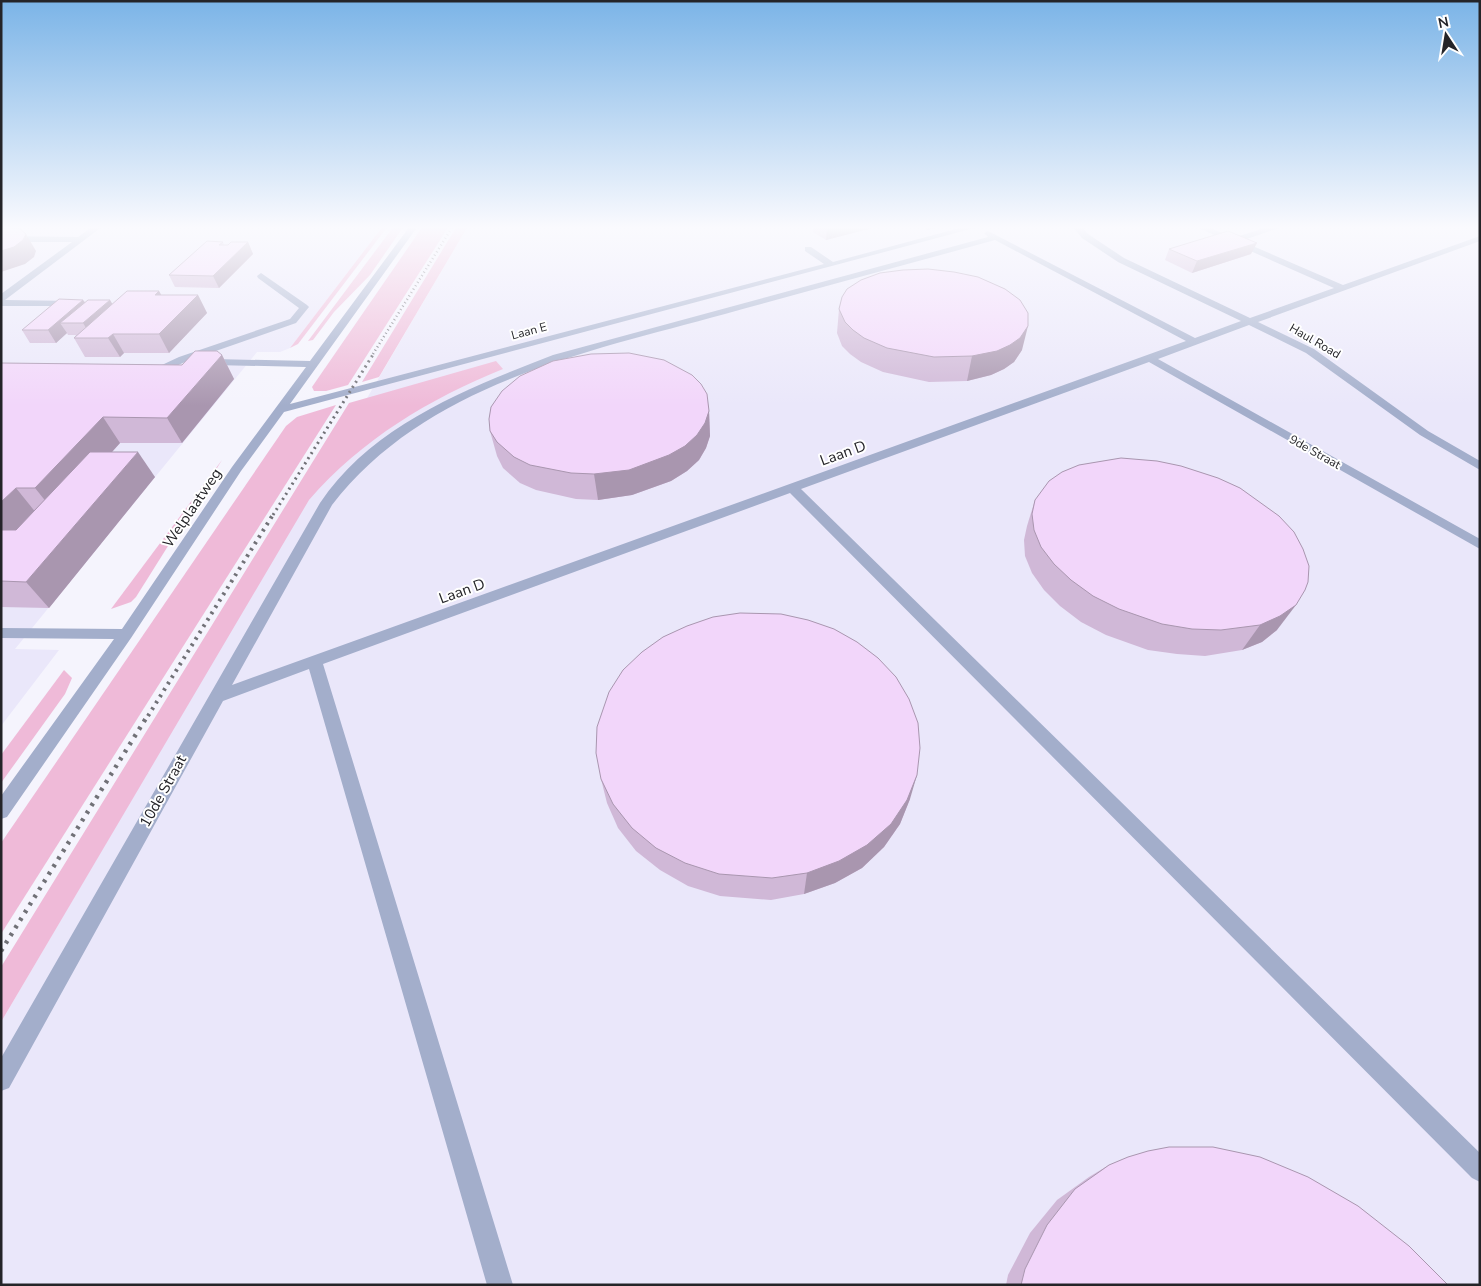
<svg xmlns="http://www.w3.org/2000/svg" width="1481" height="1286" viewBox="0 0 1481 1286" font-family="'Nunito Sans',sans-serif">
	<rect width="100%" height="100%" fill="#f5f4fd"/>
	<!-- built -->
	<g fill="#eae7fa">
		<polygon points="1,226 383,226 290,348 280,352 257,352 15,649 59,650 1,726"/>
		<polygon points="468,226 1480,226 1480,1285 1,1285 1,1022"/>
	</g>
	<!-- green -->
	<g fill="#efbad8">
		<polygon points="383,226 388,226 298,344 290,348"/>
		<polygon points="394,226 404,226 370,275 334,312 313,340 308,341"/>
		<polygon points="423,226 449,226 348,385 326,391 314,391 312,387"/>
		<polygon points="457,226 468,226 379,377 362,382"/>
		<path d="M496 361 503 369C429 399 362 439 309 500L1 1022V967L349 403Z"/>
		<polygon points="336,405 1,934 1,843 286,426 297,417"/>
		<polygon points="222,460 136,597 131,602 111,609"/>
		<polygon points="64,670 72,678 65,694 1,783 1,755"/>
	</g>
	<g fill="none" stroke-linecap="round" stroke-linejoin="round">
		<!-- minor -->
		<g fill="#a3aecb" fill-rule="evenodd">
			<polygon points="93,226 103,226 5,300 74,301 79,304 77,306 1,306 1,294 72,242 1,242 1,236 78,237"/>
			<polygon points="410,226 418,226 290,404 824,264 805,251 805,247 811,247 833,262 967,226 982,226 284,412 241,471 131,638 7,817 1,819 1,796 114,639 1,638 1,628 122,629 232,467 306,367 214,365 205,367 200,364 201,362 214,359 310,361"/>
			<path d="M1072 226H1081L1088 234 1124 258 1250 318 1334 288 1194 226H1206L1233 238 1271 226H1284L1241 241 1343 285 1480 236V241L1258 322 1314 349 1428 431 1480 461V470L1420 435 1306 353 1249 325 1158 359 1480 539V549L1149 362 801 489 1480 1153V1182L1472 1178 790 493 323 664 513 1285H487L309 669 223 701 9 1088 1 1091V1058L320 503C373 424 469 388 553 355L988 237 984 233 988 231 1195 338 1241 321 1118 262 1082 238ZM995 240 1186 341 232 685 332 505C425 384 586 352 725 314 815 289 905 265 995 240Z"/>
			<polygon points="261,273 307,305 309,307 296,323 187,361 157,375 149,375 148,373 149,371 179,357 290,319 299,308 258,278 257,276"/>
		</g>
		<!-- rail-far3 -->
		<polyline stroke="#717177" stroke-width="2.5" stroke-dasharray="1 3" stroke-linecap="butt" points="373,354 453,226"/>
		<!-- rail-far2 -->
		<polyline stroke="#717177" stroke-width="3" stroke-dasharray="2 4" stroke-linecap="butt" points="273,515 374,353"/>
		<!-- rail-far1 -->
		<polyline stroke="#717177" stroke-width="4" stroke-dasharray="2.5 5" stroke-linecap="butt" points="148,716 274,513"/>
		<!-- rail -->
		<polyline stroke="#717177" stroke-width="4.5" stroke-dasharray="3 6" stroke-linecap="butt" points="1,951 148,715"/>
	</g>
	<!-- wall -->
	<g fill="#d0b8d7">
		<polygon points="813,226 880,226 826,240 813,232"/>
		<polygon points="921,226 942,226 927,230"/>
		<polygon points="223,242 224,245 228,245 248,242 253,254 219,288 175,287 169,275"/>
		<polygon points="1169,249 1251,254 1192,273 1165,260"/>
		<polygon points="159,291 161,295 198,295 207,313 169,353 124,353 120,357 85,357 74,338 76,335 68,335 67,333 56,343 30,343 22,330 83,300 85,302 110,300 112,304"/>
		<polygon points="839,309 1022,350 1014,362 1004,369 991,375 967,381 929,382 883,372 861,362 850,354 842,346 837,333"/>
		<polygon points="222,355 234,379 182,443 120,443 112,452 155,477 49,608 1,607 1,363 182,365"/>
		<polygon points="709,411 710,436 706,448 699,460 687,471 671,481 632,495 598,500 576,499 536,490 520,483 503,468 497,456 490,431"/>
		<polygon points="1035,500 1277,630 1262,642 1242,650 1205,656 1177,654 1148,650 1106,635 1081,622 1060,606 1044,590 1032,573 1025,556 1024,540 1027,526"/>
		<polygon points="601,779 910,799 900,824 884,847 862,868 835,883 804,894 771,900 720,896 688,886 660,870 636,851 618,828 607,803"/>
		<polygon points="1109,1165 1448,1285 1006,1285 1008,1275 1030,1233 1057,1200 1089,1177"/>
	</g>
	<!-- shaded-wall -->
	<g fill="#a996af">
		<polygon points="835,226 880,226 826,240 827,228"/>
		<polygon points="928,226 942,226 927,230"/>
		<polygon points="26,234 36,251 34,257 25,264 1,272 1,251"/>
		<polygon points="248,242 253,254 219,288 213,276"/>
		<polygon points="1257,243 1251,254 1192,273 1197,261"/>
		<polygon points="159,291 169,309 155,295"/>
		<polygon points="198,295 207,313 169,353 159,334"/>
		<polygon points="83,300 91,312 60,323 67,333 56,343 48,330"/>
		<polygon points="110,300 117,312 91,336 83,323"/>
		<polygon points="1028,326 1022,350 1014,362 1004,369 991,375 967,381 972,356"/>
		<polygon points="113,334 124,353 120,357 108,338"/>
		<polygon points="222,355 234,379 182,443 167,418"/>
		<polygon points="709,411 710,436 706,448 699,460 687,471 671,481 632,495 598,500 594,474"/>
		<polygon points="103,417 120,443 56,514 35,488"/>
		<polygon points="138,452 155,477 49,608 26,582"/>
		<polygon points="16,488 37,514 1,551 1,502"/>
		<polygon points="1296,605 1277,630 1262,642 1242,650 1260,625"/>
		<polygon points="917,775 910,799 900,824 884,847 862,868 835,883 804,894 807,873"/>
	</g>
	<!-- building -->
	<g fill="#f2d6fa" stroke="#a996af">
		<polygon points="823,226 835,226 827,228"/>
		<polygon points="9,227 20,229 26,234 23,240 14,247 1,251 1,228"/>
		<polygon points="1228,231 1257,243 1197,261 1169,249"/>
		<polygon points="207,241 223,242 219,245 228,245 231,242 248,242 213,276 169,275"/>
		<polygon points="928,269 954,272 978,277 1005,289 1020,300 1028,313 1028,326 1020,338 1010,345 997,351 972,356 934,357 887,348 864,338 853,330 845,322 839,309 842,297 847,289 861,280 880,273 903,270"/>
		<polygon points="127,291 159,291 155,295 198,295 159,334 113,334 108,338 74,338"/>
		<polygon points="59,299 83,300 48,330 22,330"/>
		<polygon points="88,300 110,300 83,323 60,323"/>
		<polygon points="195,351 217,351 222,355 167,418 103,417 35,488 16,488 1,502 1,363 182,365"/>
		<polygon points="629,353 664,360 692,375 701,384 707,394 709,411 705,423 697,435 685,446 669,455 629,470 594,474 571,473 530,465 514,457 497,442 490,431 489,419 491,407 502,391 520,376 553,361 591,354"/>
		<polygon points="90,452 138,452 26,582 1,581 1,530 16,530"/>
		<polygon points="1121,458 1157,461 1181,466 1218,478 1240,488 1279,516 1294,532 1303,549 1309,566 1308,582 1305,590 1296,605 1280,616 1260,625 1221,630 1192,629 1162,624 1119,609 1093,596 1071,580 1054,564 1041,547 1034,530 1032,514 1035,500 1049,481 1062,472 1079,465"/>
		<polygon points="740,613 781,614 808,620 834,629 857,642 878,658 896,677 909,699 918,723 920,748 917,775 907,800 891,824 867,845 839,861 807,873 772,878 719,874 685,863 656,848 632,828 613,804 601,779 596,753 597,727 609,692 623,670 642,652 663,637 687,626 713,617"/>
		<polygon points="1169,1147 1213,1147 1260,1157 1308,1177 1358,1206 1409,1246 1448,1285 1021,1285 1025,1269 1047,1225 1075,1189 1109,1165 1128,1157 1148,1151"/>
	</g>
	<!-- sky -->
	<linearGradient id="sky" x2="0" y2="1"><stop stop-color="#7bb4e7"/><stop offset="0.56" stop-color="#fafafe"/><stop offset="1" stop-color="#fafafe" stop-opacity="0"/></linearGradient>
	<rect width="1481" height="406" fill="url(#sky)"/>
	<g text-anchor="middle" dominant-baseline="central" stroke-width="4" stroke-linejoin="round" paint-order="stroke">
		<!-- far-street labels -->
		<g font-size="12" fill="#242428" stroke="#fff">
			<text transform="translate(529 331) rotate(-15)">Laan E</text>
			<text transform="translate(1315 341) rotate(30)">Haul Road</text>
			<text transform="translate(1315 452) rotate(29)">9de Straat</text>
		</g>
		<!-- street labels -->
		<g font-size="15" fill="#242428" stroke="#fff">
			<text transform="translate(843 453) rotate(-20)">Laan D</text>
			<text transform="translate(192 508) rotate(-56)">Welplaatweg</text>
			<text transform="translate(462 591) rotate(-20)">Laan D</text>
			<text transform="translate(163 791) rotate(-61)">10de Straat</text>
		</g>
	</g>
	<!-- border -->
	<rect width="1481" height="1286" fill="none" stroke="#242428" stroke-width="5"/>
	<!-- north arrow -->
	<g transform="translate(1446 35) rotate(348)" stroke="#ffffff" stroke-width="4" paint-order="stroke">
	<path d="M0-4L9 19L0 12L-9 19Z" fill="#242428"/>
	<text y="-8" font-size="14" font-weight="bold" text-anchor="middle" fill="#242428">N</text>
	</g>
</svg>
